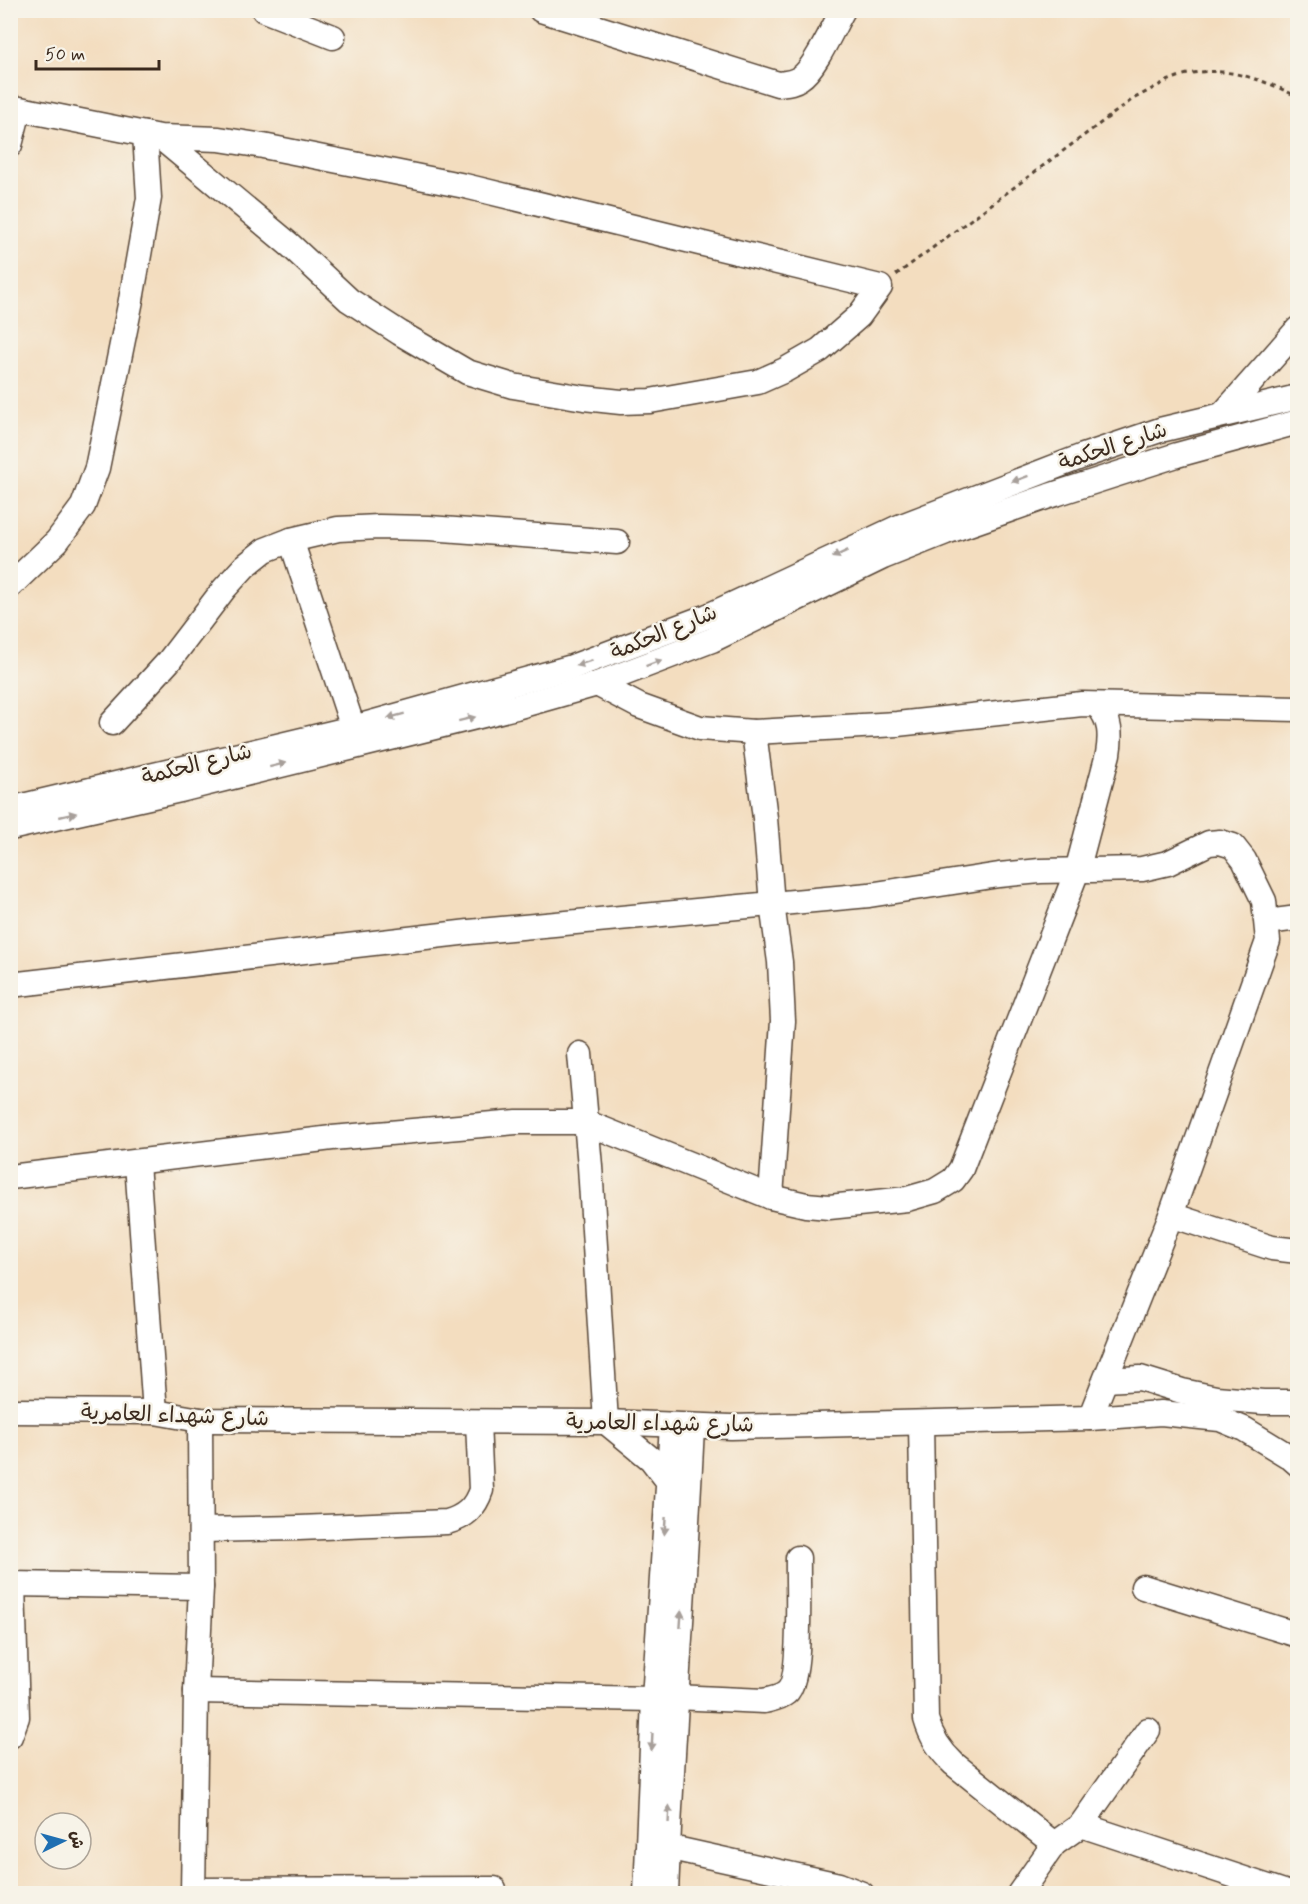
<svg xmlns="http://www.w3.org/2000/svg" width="1308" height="1904" viewBox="0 0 1308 1904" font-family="Mynerve,'Playpen Sans Arabic',sans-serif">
	<rect width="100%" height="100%" fill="#f7f3e8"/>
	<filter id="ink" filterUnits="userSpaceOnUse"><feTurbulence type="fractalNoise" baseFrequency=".0167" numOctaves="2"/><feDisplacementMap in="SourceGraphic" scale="12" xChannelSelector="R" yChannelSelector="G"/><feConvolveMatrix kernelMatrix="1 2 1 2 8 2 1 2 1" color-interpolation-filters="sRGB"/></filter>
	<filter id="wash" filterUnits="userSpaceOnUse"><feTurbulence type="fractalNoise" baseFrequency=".008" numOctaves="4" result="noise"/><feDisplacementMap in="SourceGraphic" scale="24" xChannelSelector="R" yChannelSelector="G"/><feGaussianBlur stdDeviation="1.35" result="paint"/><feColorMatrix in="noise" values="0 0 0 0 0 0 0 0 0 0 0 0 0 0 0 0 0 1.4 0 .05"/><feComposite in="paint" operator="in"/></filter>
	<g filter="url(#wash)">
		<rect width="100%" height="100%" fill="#f3ddbf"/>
	</g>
	<g filter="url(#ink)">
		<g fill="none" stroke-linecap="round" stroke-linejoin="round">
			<!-- minor casing -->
			<g stroke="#574536" stroke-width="27">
				<g id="minor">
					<polyline points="264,10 333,37"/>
					<path d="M541 10 778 84C786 83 793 83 800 78 815 69 833 27 843 10"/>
					<polyline points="10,107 160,137 219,139 263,146 465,186 880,287 859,316 820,350 785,370 758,382 650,401 621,402 584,398 513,386 467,372 400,333 349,300 291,246 160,137"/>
					<polyline points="10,145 19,110"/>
					<polyline points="1223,414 1298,329"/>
					<polyline points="291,540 353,728"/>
					<polyline points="10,586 57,541 83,506 97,468 131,300 149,198 145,134"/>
					<polyline points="597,684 639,706 700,728 754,732 897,724 1082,704 1298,709"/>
					<polyline points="112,723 169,661 224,589 245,566 265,550 291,540 338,529 379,527 429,528 617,542"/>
					<polyline points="754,732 765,818 772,904 780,962 783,1021 771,1197"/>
					<polyline points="10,809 353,728 572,667 708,616 899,527 1083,456 1160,430 1298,397"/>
					<polyline points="10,828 180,790 516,707 597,684 712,640 883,557 946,532 1049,496 1177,455 1298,422"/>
					<polyline points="1267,922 1298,918"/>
					<polyline points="10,985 469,932 869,895 999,875 1040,871 1142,869 1168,863 1209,843 1220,842 1233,846 1244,860 1264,901 1268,941 1171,1215 1090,1418"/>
					<polyline points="580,1054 590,1166 606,1422 651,1459 668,1481"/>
					<polyline points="137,1163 155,1412"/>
					<path d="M10 1177 332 1138 516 1122H585L771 1197 806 1205 829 1207 907 1199 935 1191 953 1180 961 1169 1077 871 1108 754C1111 736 1111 720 1098 706"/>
					<polyline points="1171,1215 1272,1248 1298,1251"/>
					<polyline points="1106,1380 1140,1378 1182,1391 1216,1398 1263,1402 1298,1402"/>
					<polyline points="10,1411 155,1412 200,1420 606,1422 731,1427 1090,1418 1161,1413 1220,1419 1244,1429 1290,1457 1298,1464"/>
					<path d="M921 1423 926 1719C931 1737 940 1751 954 1764L1054 1844"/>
					<path d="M202 1530 299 1528 447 1522C465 1517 475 1508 481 1490L478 1422"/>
					<polyline points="10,1584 201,1587"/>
					<polyline points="1143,1587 1298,1635"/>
					<path d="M196 1691 654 1699 675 1697 764 1701C772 1699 780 1698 786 1693 803 1680 797 1582 798 1558"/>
					<polyline points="10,1736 17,1717 13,1584"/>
					<polyline points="1081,1825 1290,1894"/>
					<polyline points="653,1844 839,1885 862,1894"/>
					<polyline points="193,1890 494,1889"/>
					<polyline points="193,1894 196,1691 201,1587 200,1420"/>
					<polyline points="646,1894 654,1699 672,1426"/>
					<path d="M666 1894C672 1738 685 1582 692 1426"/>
					<polyline points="1019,1894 1054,1844 1081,1825 1148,1730"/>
				</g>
			</g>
			<!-- path -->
			<path stroke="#574536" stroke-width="3" stroke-dasharray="4.5 4.5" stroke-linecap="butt" d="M896 275 1133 99C1147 92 1161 83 1175 78 1216 62 1261 78 1298 97"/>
			<!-- minor -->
			<use href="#minor" stroke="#fff" stroke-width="24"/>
		</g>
		<!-- one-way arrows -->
		<defs><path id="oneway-solid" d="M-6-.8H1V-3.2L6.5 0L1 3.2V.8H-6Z" transform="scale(1.5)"/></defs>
		<g fill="#a79f9a">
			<use href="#oneway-solid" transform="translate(1020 479) rotate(160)"/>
			<use href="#oneway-solid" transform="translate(840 554) rotate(155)"/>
			<use href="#oneway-solid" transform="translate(584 663) rotate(162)"/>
			<use href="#oneway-solid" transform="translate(654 663) rotate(-20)"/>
			<use href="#oneway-solid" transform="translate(396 716) rotate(165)"/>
			<use href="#oneway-solid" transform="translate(467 719) rotate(-14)"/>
			<use href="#oneway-solid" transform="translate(278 765) rotate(-14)"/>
			<use href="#oneway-solid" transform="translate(68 815) rotate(-13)"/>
			<use href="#oneway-solid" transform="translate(665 1526) rotate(94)"/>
			<use href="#oneway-solid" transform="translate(681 1619) rotate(-86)"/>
			<use href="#oneway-solid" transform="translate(652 1742) rotate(93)"/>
			<use href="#oneway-solid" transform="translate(669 1814) rotate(-87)"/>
		</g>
	</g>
	<g text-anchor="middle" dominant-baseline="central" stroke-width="5" stroke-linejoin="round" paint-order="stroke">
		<!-- street labels -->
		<g font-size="22" fill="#3b2a1e" stroke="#f7f3e8">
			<text transform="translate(1113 447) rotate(-18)">شارع الحكمة</text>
			<text transform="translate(664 633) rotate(-22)">شارع الحكمة</text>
			<text transform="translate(197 765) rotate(-14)">شارع الحكمة</text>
			<text transform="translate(175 1416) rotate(2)">شارع شهداء العامرية</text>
			<text transform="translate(660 1424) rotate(1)">شارع شهداء العامرية</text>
		</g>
	</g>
	<!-- margin -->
	<rect width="1308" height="1904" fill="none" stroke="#f7f3e8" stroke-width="36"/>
	<!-- north arrow -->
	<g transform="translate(63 1841) rotate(85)"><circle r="28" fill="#f7f3e8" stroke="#aca397" stroke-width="1.5"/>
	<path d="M0-4.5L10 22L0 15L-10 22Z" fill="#1f6fb2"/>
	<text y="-9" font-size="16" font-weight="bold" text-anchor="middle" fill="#3b2a1e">ش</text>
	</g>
	<!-- scale -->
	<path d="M36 60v9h123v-9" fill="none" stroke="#3b2a1e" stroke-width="3"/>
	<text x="45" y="60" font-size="18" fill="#3b2a1e" stroke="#f7f3e8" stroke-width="4.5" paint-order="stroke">50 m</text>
</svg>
